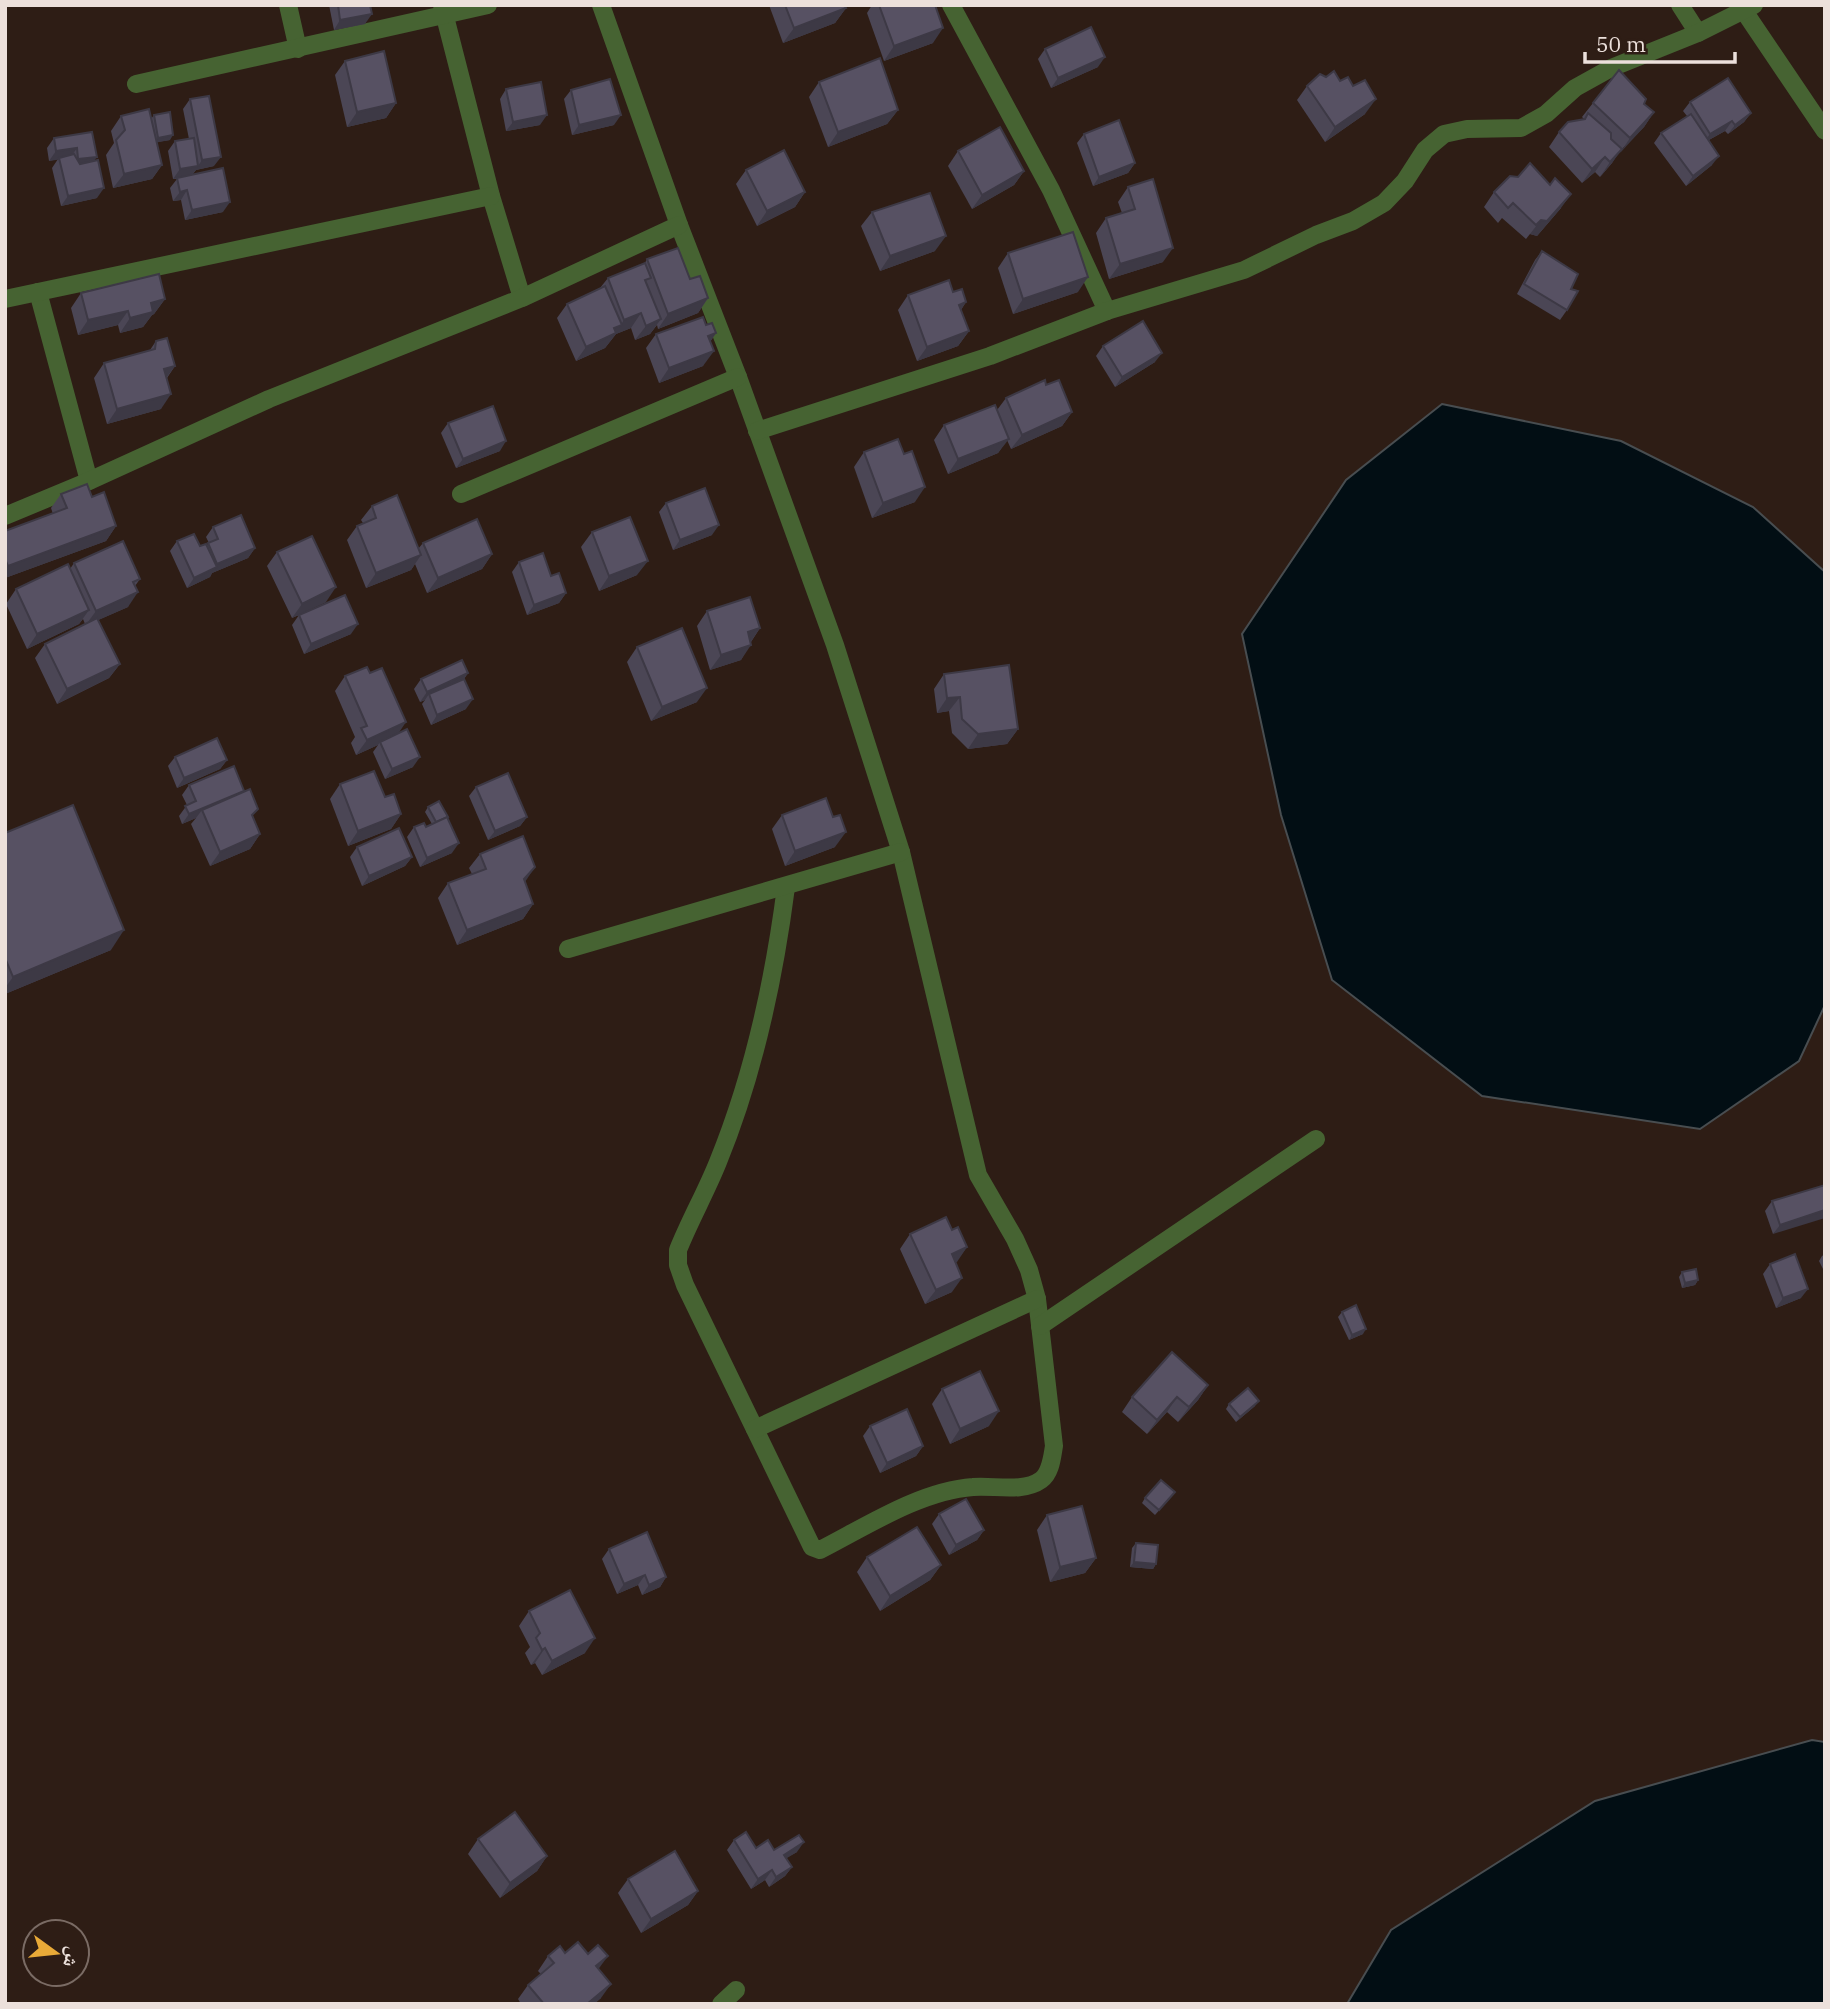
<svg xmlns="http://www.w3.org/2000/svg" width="1830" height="2009" viewBox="0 0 1830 2009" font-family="'IBM Plex Serif','Noto Naskh Arabic',serif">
	<rect width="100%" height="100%" fill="#2e1d15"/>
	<!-- water -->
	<g fill="#020e14" stroke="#484d50" stroke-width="2">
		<polygon points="1442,404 1621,441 1753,507 1825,572 1825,1005 1799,1061 1700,1129 1482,1096 1332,980 1281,815 1242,634 1346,480"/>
		<polygon points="1812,1740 1825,1742 1825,2004 1347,2004 1391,1930 1595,1801"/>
	</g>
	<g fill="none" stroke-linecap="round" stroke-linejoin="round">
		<!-- street -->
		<g stroke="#466332" stroke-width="18">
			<polyline points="288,5 298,49"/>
			<polyline points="442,5 491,196 522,298"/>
			<path d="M601 5 679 225 738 377 835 645 901 852 978 1175 1015 1239 1029 1270 1037 1299 1054 1446C1052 1457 1051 1473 1041 1480 1023 1493 993 1485 973 1487 920 1491 867 1526 820 1550L812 1547 685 1285 678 1265V1250C690 1220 706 1192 718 1162 754 1074 774 980 786 887"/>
			<polyline points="951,5 1051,190 1107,311"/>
			<polyline points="1680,5 1698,33"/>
			<polyline points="1744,11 1825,131"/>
			<polyline points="136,84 488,5"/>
			<polyline points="38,292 89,481"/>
			<polyline points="5,299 491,196"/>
			<polyline points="757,431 990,356 1107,311 1244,270 1316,235 1353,221 1384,203 1405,181 1425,150 1444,134 1467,129 1521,128 1546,114 1575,88 1611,68 1698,33 1754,5"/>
			<polyline points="461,494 738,377"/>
			<polyline points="5,516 89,481 269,399 522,298 679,225"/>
			<polyline points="568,949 901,852"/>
			<polyline points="1040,1326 1316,1139"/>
			<polyline points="755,1429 1037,1299"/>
			<polyline points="721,2004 736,1990"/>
		</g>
	</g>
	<!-- wall -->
	<g fill="#4b4655">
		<polygon points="329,5 370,5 365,24 334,30"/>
		<polygon points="769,5 844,5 846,8 835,23 783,43"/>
		<polygon points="872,5 935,5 933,43 884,61 867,13"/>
		<polygon points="1045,49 1098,67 1051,88 1038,59"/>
		<polygon points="345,61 396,103 386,118 347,127 335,75"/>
		<polygon points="1326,77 1340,81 1365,114 1325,142 1297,100 1307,86"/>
		<polygon points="819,82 898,110 887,124 828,147 809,97"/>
		<polygon points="506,89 540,125 506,131 500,99"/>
		<polygon points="571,90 614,125 572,135 564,99"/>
		<polygon points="190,99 214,166 196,170 192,175 223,212 185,220 181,200 173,201 170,188 177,179 173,179 168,151 175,141 189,139 183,109"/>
		<polygon points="1690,102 1751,113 1744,122 1728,134 1725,131 1709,140 1712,165 1686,186 1654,143 1661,133 1687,116 1683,111"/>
		<polygon points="1593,103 1644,104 1654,112 1644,127 1619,152 1612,163 1600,177 1595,172 1582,183 1549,147 1559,132 1584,119 1582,117"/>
		<polygon points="154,115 170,140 157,142 162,165 152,179 113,188 106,155 114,143 111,131 121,116 151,119"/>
		<polygon points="92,132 93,161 97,198 61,206 52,168 58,159 49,161 47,148 54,138"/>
		<polygon points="1084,134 1135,163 1128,173 1093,186 1077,143"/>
		<polygon points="958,151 1024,171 1014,185 972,209 948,166"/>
		<polygon points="746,170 805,192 795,207 757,226 736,184"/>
		<polygon points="1128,187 1163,262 1109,279 1096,233 1106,218 1122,213 1118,202"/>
		<polygon points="1494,192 1561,208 1537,236 1530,234 1526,239 1502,218 1498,223 1484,207"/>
		<polygon points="872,212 935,251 880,271 861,226"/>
		<polygon points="1542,251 1571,289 1567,310 1560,320 1517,294 1535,260"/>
		<polygon points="1008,253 1078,292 1013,314 998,268"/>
		<polygon points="647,259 690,279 708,298 698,313 658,329 657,325 650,334 635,340 631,328 616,334 605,348 576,361 557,318 567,304 600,288 608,278 645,263"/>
		<polygon points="953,292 966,302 961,310 969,331 958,346 917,361 898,310 908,295"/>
		<polygon points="81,293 165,299 154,314 152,315 143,327 120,333 118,325 78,335 71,308"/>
		<polygon points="706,325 716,333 710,342 703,366 659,383 646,348 656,334"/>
		<polygon points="156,341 175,366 167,378 161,409 107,424 94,378 104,363 150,350"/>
		<polygon points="1103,346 1155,362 1115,387 1096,356"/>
		<polygon points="1046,385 1072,412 1062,426 1011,449 1007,440 998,453 948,474 934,440 944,425 997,410 1006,398"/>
		<polygon points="448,423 500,451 456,468 441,433"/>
		<polygon points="864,452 915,502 872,518 854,467"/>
		<polygon points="61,494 92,497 116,526 106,541 5,578 5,531 53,514 51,508"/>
		<polygon points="666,503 712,535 673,550 659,512"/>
		<polygon points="372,506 418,549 423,543 492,554 482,569 427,593 415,564 411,570 366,588 347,540 357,526 363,523 361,520"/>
		<polygon points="213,527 255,548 248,558 212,573 210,577 187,588 170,551 177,541 200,546 207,545 209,543 206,537"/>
		<polygon points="592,532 637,575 599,591 581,547"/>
		<polygon points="277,552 326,602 300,614 351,634 304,654 292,625 299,615 292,618 267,566"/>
		<polygon points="519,562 551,576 566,593 559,603 527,615 512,572"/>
		<polygon points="74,563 140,579 135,586 128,607 98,620 120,664 109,678 57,704 35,658 45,644 85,624 83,619 79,624 27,649 6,604 16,589 70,569"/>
		<polygon points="707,611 760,628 751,642 741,660 710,670 697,626"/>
		<polygon points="637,647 697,702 651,721 627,662"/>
		<polygon points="468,673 464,679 466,709 431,725 422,704 425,700 420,702 414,689 421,679"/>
		<polygon points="944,674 1018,729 1007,744 968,749 952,733 949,711 937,713 934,689"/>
		<polygon points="345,676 398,734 413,767 385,779 373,752 378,745 356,755 351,743 355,737 335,691"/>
		<polygon points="175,757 227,760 220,769 177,788 168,766"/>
		<polygon points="340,784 385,797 401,814 391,829 348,846 330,799"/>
		<polygon points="189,785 253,817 260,834 250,849 210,866 191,824 196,818 182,824 179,816 187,805 182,795"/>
		<polygon points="476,787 527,817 520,826 488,840 469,796"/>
		<polygon points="428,807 447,818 452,853 420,867 407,837 414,827 426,827 432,824 425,812"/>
		<polygon points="782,815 833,817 835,847 785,866 772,829"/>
		<polygon points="5,833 111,950 5,994"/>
		<polygon points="357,847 412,857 405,866 362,886 350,857"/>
		<polygon points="480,854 525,882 533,904 523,919 457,945 438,898 448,883 472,874 469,868"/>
		<polygon points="1825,1185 1773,1234 1765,1211 1772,1201"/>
		<polygon points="952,1230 967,1247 955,1263 952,1292 925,1304 900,1249 910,1234"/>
		<polygon points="1825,1254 1825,1270 1824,1271 1819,1261 1822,1256"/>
		<polygon points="1770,1264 1801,1298 1776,1308 1763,1274"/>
		<polygon points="1682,1272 1698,1280 1695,1285 1682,1288 1679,1277"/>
		<polygon points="1342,1312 1363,1334 1349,1340 1338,1317"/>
		<polygon points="1208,1385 1198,1400 1178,1422 1167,1412 1147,1434 1122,1412 1132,1397"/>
		<polygon points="942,1389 989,1426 950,1444 932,1404"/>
		<polygon points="1229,1404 1255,1406 1236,1422 1226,1409"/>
		<polygon points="870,1426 923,1446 916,1456 880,1473 863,1436"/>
		<polygon points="1175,1492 1155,1515 1142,1503 1145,1498"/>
		<polygon points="939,1514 984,1530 977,1540 949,1555 932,1524"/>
		<polygon points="1047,1515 1096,1558 1085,1573 1050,1582 1037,1530"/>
		<polygon points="1136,1543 1156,1564 1153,1569 1130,1567 1132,1548"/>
		<polygon points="609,1549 666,1577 660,1587 642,1595 638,1585 617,1594 602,1559"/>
		<polygon points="867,1557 941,1565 930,1580 880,1611 857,1572"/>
		<polygon points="529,1611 585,1653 542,1675 535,1663 531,1665 525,1653 530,1647 519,1626"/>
		<polygon points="478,1839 547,1856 537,1871 500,1898 468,1854"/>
		<polygon points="734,1840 756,1848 797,1852 786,1858 792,1867 785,1876 769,1887 765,1880 751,1889 727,1850"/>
		<polygon points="628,1879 698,1891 688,1905 641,1933 618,1893"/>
		<polygon points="565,1953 601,1998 594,2004 521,2004 518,1999 528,1985 541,1974 538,1971 548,1956"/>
	</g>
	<!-- shaded-wall -->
	<g fill="#3d3945">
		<polygon points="846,8 835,23 783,43 794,28"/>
		<polygon points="372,14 365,24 334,30 340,20"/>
		<polygon points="943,28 933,43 884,61 894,46"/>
		<polygon points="1105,57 1098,67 1051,88 1058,78"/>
		<polygon points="1376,99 1365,114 1325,142 1335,127"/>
		<polygon points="396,103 386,118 347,127 357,112"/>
		<polygon points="898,110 887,124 828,147 838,132"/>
		<polygon points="1654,112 1644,127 1620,153 1630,138"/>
		<polygon points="1751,113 1744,122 1728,134 1735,125"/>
		<polygon points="547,115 540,125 506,131 513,122"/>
		<polygon points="621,115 614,125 572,135 579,125"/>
		<polygon points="1732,121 1725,131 1703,143 1710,134"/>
		<polygon points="173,135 170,140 154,143 158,138"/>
		<polygon points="77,148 70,158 49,161 56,151"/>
		<polygon points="1622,149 1612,163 1600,177 1610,162"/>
		<polygon points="1719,156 1712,165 1686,186 1693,176"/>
		<polygon points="97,157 90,166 72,169 78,159"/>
		<polygon points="221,157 214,166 196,170 191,176 173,179 180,169 198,166 202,160"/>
		<polygon points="1605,157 1595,172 1582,183 1592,169"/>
		<polygon points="1135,163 1128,173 1093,186 1099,177"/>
		<polygon points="162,165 152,179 113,188 124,174"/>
		<polygon points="1024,171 1014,185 972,209 982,195"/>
		<polygon points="104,188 97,198 61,206 68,196"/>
		<polygon points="187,190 181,200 173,201 180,192"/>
		<polygon points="805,192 795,207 757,226 767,211"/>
		<polygon points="1571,194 1561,208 1537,236 1530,234 1526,239 1541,220"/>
		<polygon points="230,202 223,212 185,220 192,210"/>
		<polygon points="946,236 935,251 880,271 890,256"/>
		<polygon points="1173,248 1163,262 1109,279 1120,264"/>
		<polygon points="1088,277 1078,292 1013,314 1023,299"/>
		<polygon points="708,298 698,313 658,329 668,314"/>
		<polygon points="165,299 154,314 152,315 143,327 120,333 130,318 151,303"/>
		<polygon points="966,302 956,317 959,305"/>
		<polygon points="128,311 118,325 78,335 88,320"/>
		<polygon points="641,313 631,328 616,334 605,348 576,361 586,347 614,328 620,326 624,320"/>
		<polygon points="661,319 650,334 635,340 646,326"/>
		<polygon points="969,331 958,346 917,361 927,347"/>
		<polygon points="716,333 706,348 708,336"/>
		<polygon points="714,351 703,366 659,383 669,368"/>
		<polygon points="1162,353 1155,362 1115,387 1122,377"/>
		<polygon points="175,366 164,381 164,369"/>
		<polygon points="171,394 161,409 107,424 117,409"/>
		<polygon points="1072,412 1062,426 1011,449 1022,435"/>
		<polygon points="1009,439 998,453 948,474 958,459"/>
		<polygon points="506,441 500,451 456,468 463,459"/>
		<polygon points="925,487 915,502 872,518 883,503"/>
		<polygon points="719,525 712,535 673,550 680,540"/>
		<polygon points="116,526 106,541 5,578 5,569 8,566"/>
		<polygon points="255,548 248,558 212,573 210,577 187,588 194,578 215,568 217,564"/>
		<polygon points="492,554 482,569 427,593 438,578"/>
		<polygon points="421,555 411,570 366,588 376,573"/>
		<polygon points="648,561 637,575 599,591 609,576"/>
		<polygon points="336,587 326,602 292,618 302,604"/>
		<polygon points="138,592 128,607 85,626 96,611"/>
		<polygon points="566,593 559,603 527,615 534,605"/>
		<polygon points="89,610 79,624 27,649 37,634"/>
		<polygon points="358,624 351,634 304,654 311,644"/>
		<polygon points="760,628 750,643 748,632"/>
		<polygon points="751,645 741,660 710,670 721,655"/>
		<polygon points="120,664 109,678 57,704 67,689"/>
		<polygon points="468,673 461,683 429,694 425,700 420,702 427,692"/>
		<polygon points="707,688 697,702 651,721 662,707"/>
		<polygon points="960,697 949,711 937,713 947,698"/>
		<polygon points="473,699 466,709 431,725 437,715"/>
		<polygon points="406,722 396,737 380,742 378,745 356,755 367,740"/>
		<polygon points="1018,729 1007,744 968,749 978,734"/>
		<polygon points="420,757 413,767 385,779 392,769"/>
		<polygon points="227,760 220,769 177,788 184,778"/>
		<polygon points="244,791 202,810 196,818 182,824 189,814"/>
		<polygon points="401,814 391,829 348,846 358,831"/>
		<polygon points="527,817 520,826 488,840 495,831"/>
		<polygon points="846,832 835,847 785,866 795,851"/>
		<polygon points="260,834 250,849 210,866 220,852"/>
		<polygon points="459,843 452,853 420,867 427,858"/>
		<polygon points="412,857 405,866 362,886 369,876"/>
		<polygon points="535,867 525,882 524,879"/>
		<polygon points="533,904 523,919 457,945 467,930"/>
		<polygon points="124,930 111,950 5,994 5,988 13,977"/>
		<polygon points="1825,1210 1825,1218 1773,1234 1780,1225"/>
		<polygon points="967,1247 957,1262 941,1269 952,1254"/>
		<polygon points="962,1278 952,1292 925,1304 936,1290"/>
		<polygon points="1698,1280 1695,1285 1682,1288 1685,1283"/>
		<polygon points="1808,1289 1801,1298 1776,1308 1783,1298"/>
		<polygon points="1366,1329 1363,1334 1349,1340 1352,1335"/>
		<polygon points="1208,1385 1198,1400 1178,1422 1189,1407"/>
		<polygon points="1177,1397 1167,1412 1147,1434 1157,1420"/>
		<polygon points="1259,1401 1255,1406 1236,1422 1240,1417"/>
		<polygon points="999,1411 989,1426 950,1444 960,1429"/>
		<polygon points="923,1446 916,1456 880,1473 887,1463"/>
		<polygon points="984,1530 977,1540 949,1555 956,1545"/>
		<polygon points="1096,1558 1085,1573 1050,1582 1060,1567"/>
		<polygon points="1134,1562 1156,1564 1153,1569 1130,1567"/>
		<polygon points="941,1565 930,1580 880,1611 890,1596"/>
		<polygon points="645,1575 638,1585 617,1594 624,1584"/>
		<polygon points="666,1577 660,1587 642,1595 649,1585"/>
		<polygon points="595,1638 585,1653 542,1675 552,1661"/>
		<polygon points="545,1648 535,1663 531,1665 542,1650"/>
		<polygon points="804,1842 797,1852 777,1864 784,1855"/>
		<polygon points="547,1856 537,1871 500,1898 510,1883"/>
		<polygon points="792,1867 785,1876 769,1887 776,1877"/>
		<polygon points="772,1870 765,1880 751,1889 758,1879"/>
		<polygon points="698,1891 688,1905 641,1933 651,1919"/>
		<polygon points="608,1956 597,1971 596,1966"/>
		<polygon points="611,1984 601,1998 594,2004 587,2004"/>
	</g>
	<!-- building -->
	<g fill="#575163" stroke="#3d3945" stroke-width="2">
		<polygon points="338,5 370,5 372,14 340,20"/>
		<polygon points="785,5 844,5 846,8 794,28"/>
		<polygon points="879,5 935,5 943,28 894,46"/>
		<polygon points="1091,27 1105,57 1058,78 1045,49"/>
		<polygon points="384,51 396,103 357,112 345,61"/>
		<polygon points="880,58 898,110 838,132 819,82"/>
		<polygon points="1619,70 1646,99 1644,104 1654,112 1630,138 1593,103"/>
		<polygon points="1334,71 1340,81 1348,77 1353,86 1365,80 1376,99 1335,127 1307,86 1320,74 1326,77"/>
		<polygon points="1728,78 1751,113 1735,125 1732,121 1710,134 1690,102"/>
		<polygon points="610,79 621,115 579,125 571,90"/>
		<polygon points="541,82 547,115 513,122 506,89"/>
		<polygon points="209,96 221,157 202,160 190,99"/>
		<polygon points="149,109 162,165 124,174 116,140 125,130 121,116"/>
		<polygon points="170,112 173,135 158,138 154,115"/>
		<polygon points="1588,113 1611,133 1611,139 1622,149 1610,162 1605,157 1592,169 1559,132 1568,122 1585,119"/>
		<polygon points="1691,114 1719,156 1693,176 1661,133"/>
		<polygon points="1119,120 1135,163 1099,177 1084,134"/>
		<polygon points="1000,127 1024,171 982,195 958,151"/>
		<polygon points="92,132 97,157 78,159 77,148 56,151 54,138"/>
		<polygon points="194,138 198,166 180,169 175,141"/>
		<polygon points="784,150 805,192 767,211 746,170"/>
		<polygon points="74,154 80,164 98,160 104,188 68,196 59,158"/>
		<polygon points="1530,163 1550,185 1555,178 1571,194 1547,221 1541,220 1536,225 1513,203 1508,208 1494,192 1510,176 1518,177"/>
		<polygon points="223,168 230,202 192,210 187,190 180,192 177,178"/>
		<polygon points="1153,179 1173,248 1120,264 1106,218 1135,209 1128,187"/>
		<polygon points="930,193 946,236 890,256 872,212"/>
		<polygon points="1073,232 1088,277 1023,299 1008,253"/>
		<polygon points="678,248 690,279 700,276 708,298 668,314 647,259"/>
		<polygon points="1542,251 1578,274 1571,289 1578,291 1567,310 1524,284"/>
		<polygon points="645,263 651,278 645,280 661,319 646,326 641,313 624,320 608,278"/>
		<polygon points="159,274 165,299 151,303 153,312 130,318 128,311 88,320 81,293"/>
		<polygon points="949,280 953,292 962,289 966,302 959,305 969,331 927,347 908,295"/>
		<polygon points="605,286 622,325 614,328 616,333 586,347 567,304"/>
		<polygon points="703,317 706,325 712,323 716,333 708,336 714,351 669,368 656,334"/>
		<polygon points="1143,321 1162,353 1122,377 1103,346"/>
		<polygon points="167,338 175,366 164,369 171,394 117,409 104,363 155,349 156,341"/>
		<polygon points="1045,380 1046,385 1059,380 1072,412 1022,435 1006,398"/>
		<polygon points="995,405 1009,439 958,459 944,425"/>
		<polygon points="493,406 506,441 463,459 448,423"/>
		<polygon points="898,439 904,454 912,451 925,487 883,503 864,452"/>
		<polygon points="87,484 92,497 104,492 116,526 8,566 5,559 5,531 67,508 61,494"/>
		<polygon points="705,488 719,525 680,540 666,503"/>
		<polygon points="397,495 421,555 376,573 357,526 376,518 372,506"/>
		<polygon points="241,515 255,548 217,564 208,543 218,539 213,527"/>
		<polygon points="630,517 648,561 609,576 592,532"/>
		<polygon points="477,519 492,554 438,578 423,543"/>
		<polygon points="194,534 200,546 206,544 217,567 194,578 177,541"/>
		<polygon points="312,536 336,587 302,604 277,552"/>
		<polygon points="123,541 140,579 133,582 138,592 96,611 74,563"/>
		<polygon points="543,553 551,576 559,573 566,593 534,605 519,562"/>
		<polygon points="68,564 89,610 37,634 16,589"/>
		<polygon points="345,595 358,624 311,644 299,615"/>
		<polygon points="750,597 760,628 748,632 751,645 721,655 707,611"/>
		<polygon points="97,618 120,664 67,689 45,644"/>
		<polygon points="682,628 707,688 662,707 637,647"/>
		<polygon points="462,660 468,673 427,692 421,679"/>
		<polygon points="1009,665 1018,729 978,734 962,719 960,697 947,698 944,674"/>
		<polygon points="367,667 370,673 382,668 406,722 367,740 361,728 367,726 345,676"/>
		<polygon points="464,679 473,699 437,715 429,694"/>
		<polygon points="407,729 420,757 392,769 380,742"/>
		<polygon points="217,738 227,760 184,778 175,757"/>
		<polygon points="234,766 244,791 189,814 185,806 196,801 189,785"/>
		<polygon points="374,771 385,797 394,794 401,814 358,831 340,784"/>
		<polygon points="508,773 527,817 495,831 476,787"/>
		<polygon points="250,789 258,809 252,815 260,834 220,852 202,810"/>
		<polygon points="826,798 833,817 840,815 846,832 795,851 782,815"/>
		<polygon points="439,801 448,817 436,822 428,807"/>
		<polygon points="73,805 124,930 13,977 5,958 5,833"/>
		<polygon points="447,817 459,843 427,858 414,827 424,823 426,827"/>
		<polygon points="399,828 412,857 369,876 357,847"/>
		<polygon points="523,836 535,867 524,879 533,904 467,930 448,883 486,869 480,854"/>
		<polygon points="1825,1185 1825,1210 1780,1225 1772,1201"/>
		<polygon points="946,1217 952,1230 958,1227 967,1247 952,1254 962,1278 936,1290 910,1234"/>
		<polygon points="1795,1254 1808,1289 1783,1298 1770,1264"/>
		<polygon points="1696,1269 1698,1280 1685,1283 1682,1272"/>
		<polygon points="1356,1305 1366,1329 1352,1335 1342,1312"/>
		<polygon points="1172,1352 1208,1385 1189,1407 1177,1397 1157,1420 1132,1397"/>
		<polygon points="980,1371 999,1411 960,1429 942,1389"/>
		<polygon points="1248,1388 1259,1401 1240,1417 1229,1404"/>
		<polygon points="907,1409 923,1446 887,1463 870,1426"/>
		<polygon points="1161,1480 1175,1492 1159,1510 1145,1498"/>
		<polygon points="966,1499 984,1530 956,1545 939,1514"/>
		<polygon points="1082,1506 1096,1558 1060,1567 1047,1515"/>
		<polygon points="917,1527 941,1565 890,1596 867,1557"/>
		<polygon points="647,1532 666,1577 649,1585 645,1575 624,1584 609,1549"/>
		<polygon points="1136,1543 1158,1545 1156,1564 1134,1562"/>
		<polygon points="570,1590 595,1638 552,1661 545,1648 542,1650 536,1638 540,1633 529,1611"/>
		<polygon points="515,1812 547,1856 510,1883 478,1839"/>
		<polygon points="746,1832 756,1848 768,1840 774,1850 799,1835 804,1842 784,1855 792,1867 776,1877 772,1870 758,1879 734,1840"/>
		<polygon points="675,1851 698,1891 651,1919 628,1879"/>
		<polygon points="578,1942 588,1954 598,1945 608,1956 596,1966 611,1984 587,2004 544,2004 528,1985 554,1963 548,1956 560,1946 565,1953"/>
	</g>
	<!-- border -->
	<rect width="1830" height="2009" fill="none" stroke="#ece0db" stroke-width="14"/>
	<!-- north arrow -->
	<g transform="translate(56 1953) rotate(105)"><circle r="33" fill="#2e1d15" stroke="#7a6b64" stroke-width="2"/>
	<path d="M0-5L12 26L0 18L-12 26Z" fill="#e9aa38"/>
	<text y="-10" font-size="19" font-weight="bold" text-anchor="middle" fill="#ece0db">ش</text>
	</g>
	<!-- scale -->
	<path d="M1585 52v10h150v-10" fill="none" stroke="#ece0db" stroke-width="3.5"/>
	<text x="1596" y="52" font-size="21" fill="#ece0db" stroke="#2e1d15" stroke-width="5" paint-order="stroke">50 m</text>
</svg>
